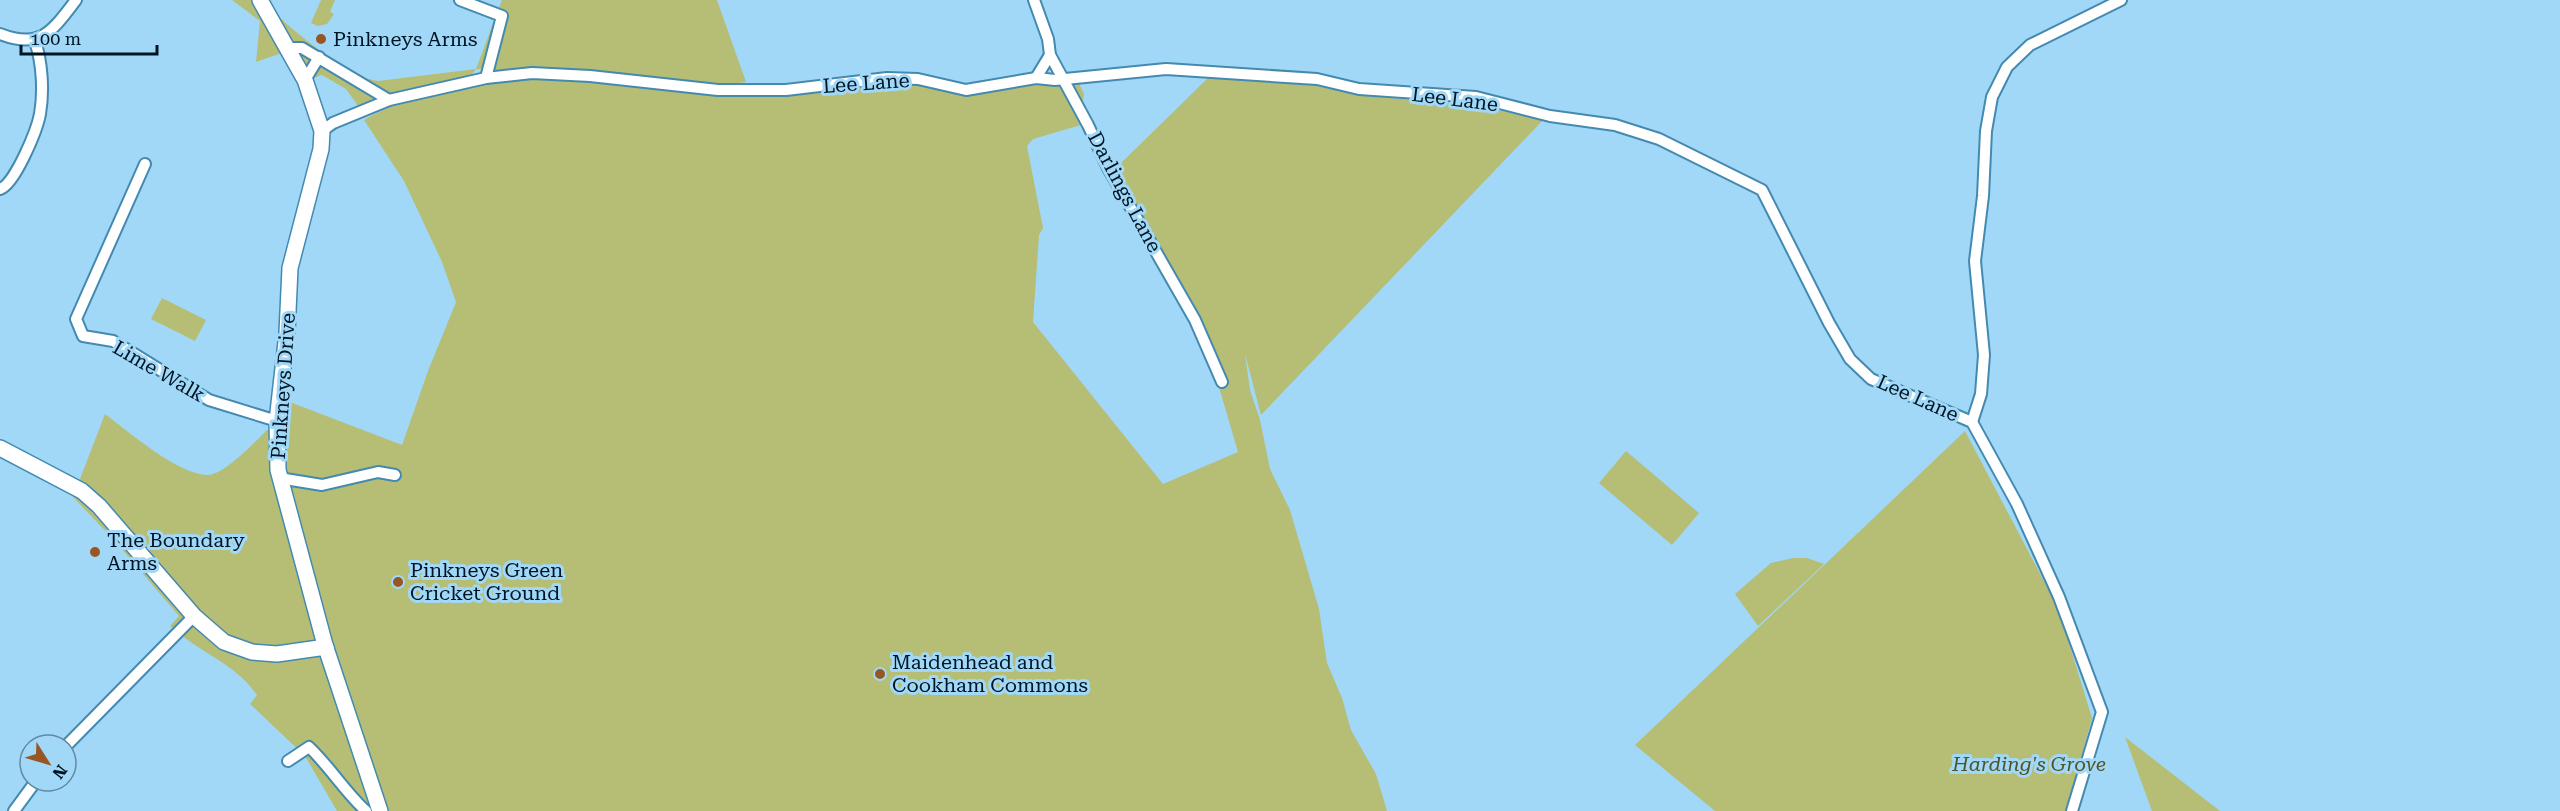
<svg xmlns="http://www.w3.org/2000/svg" width="2560" height="811" viewBox="0 0 2560 811" font-family="'Roboto Serif',serif">
	<rect width="100%" height="100%" fill="#a1d8f8"/>
	<!-- green -->
	<g fill="#b5be74" fill-rule="evenodd">
		<path d="M232 0H264C280 23 342 70 369 79L378 81 476 69 469 78 361 110 346 89 322 75 313 78 305 73 293 49 256 62 260 21Z"/>
		<polygon points="321,0 335,0 330,12 334,14 327,24 318,26 311,23"/>
		<polygon points="502,0 717,0 746,82 739,83 739,86 490,74 486,69 476,69"/>
		<path d="M529 75 675 89 908 81 945 88 1077 79 1084 94 1083 101C1090 116 1105 158 1118 166L1211 75 1316 86 1367 96 1475 105 1543 120 1261 415 1245 354 1250 390 1260 420 1270 469 1290 510 1319 609 1327 663 1342 698 1351 730 1376 774 1387 811H337L305 756 250 704 257 695C235 663 198 652 170 626L179 616 114 540 73 497 105 414C128 431 178 475 208 475 224 475 256 441 267 430L276 431 282 399 402 445 428 371 456 302 442 262 404 181 364 120C414 91 473 86 529 75ZM1081 125 1211 360 1238 452 1163 484 1033 322 1039 235 1043 228 1027 146 1033 139Z"/>
		<polygon points="162,298 206,320 195,341 151,319"/>
		<polygon points="1965,431 2058,608 2092,718 2066,811 1715,811 1635,745"/>
		<polygon points="1626,451 1699,513 1672,545 1599,483"/>
		<polygon points="1793,558 1807,558 1824,564 1758,626 1735,594 1771,563"/>
		<polygon points="2125,737 2220,811 2152,811"/>
	</g>
	<g fill="none" stroke-linecap="round" stroke-linejoin="round">
		<!-- street casing -->
		<g stroke="#448ab0" stroke-width="14">
			<g id="street">
				<polyline points="460,0 502,16 486,78"/>
				<polyline points="1034,0 1048,39 1050,55 1088,125 1108,168 1195,320 1222,382"/>
				<path d="M0 34C41 50 52 31 76 0"/>
				<polyline points="289,48 302,48 389,100"/>
				<polyline points="1036,78 1050,55"/>
				<polyline points="305,80 319,57"/>
				<polyline points="322,131 333,123 389,100 486,78 532,73 590,76 718,90 786,90 887,78 918,79 966,90 1036,78 1055,80 1166,69 1317,79 1359,89 1476,97 1550,116 1615,125 1659,139 1762,190 1829,323 1850,359 1871,379 1972,422 2017,504 2059,597 2102,712 2072,811"/>
				<polyline points="145,164 76,319 83,336 113,341 209,400 277,421"/>
				<path d="M0 189C15 184 37 130 40 114 44 91 42 62 35 41"/>
				<polyline points="1972,422 1981,394 1984,355 1975,261 1983,196 1986,131 1992,97 2007,67 2030,45 2121,0"/>
				<polyline points="279,478 322,485 378,472 395,475"/>
				<polyline points="66,746 194,616"/>
				<path d="M288 761 309 747C330 767 345 792 366 811"/>
				<polyline points="14,811 36,781"/>
			</g>
		</g>
		<!-- secondary casing -->
		<g stroke="#448ab0" stroke-width="18">
			<g id="secondary">
				<polyline points="260,0 305,80 322,131 321,149 290,268 287,333 277,421 278,470 325,645 380,811"/>
				<polyline points="0,448 82,491 99,506 194,616 224,642 252,652 277,654 326,647"/>
			</g>
		</g>
		<!-- street -->
		<use href="#street" stroke="#fff" stroke-width="10"/>
		<!-- secondary -->
		<use href="#secondary" stroke="#fff" stroke-width="15"/>
	</g>
	<!-- markers -->
	<g fill="#985624" stroke="#a1d8f8" stroke-width="2">
		<circle cx="321" cy="39" r="6"/>
		<circle cx="95" cy="552" r="6"/>
		<circle cx="398" cy="582" r="6"/>
		<circle cx="880" cy="674" r="6"/>
	</g>
	<g text-anchor="middle" dominant-baseline="central" stroke-width="6" stroke-linejoin="round" paint-order="stroke">
		<!-- poi labels -->
		<g font-size="20" fill="#001524" stroke="#a1d8f8" text-anchor="start">
			<text x="333" y="39">Pinkneys Arms</text>
			<text x="107" y="540">The Boundary<tspan x="107" dy="23">Arms</tspan></text>
			<text x="410" y="570">Pinkneys Green<tspan x="410" dy="23">Cricket Ground</tspan></text>
			<text x="892" y="662">Maidenhead and<tspan x="892" dy="23">Cookham Commons</tspan></text>
		</g>
		<!-- street labels -->
		<g font-size="20" fill="#001524" stroke="#a1d8f8">
			<text transform="translate(866 83) rotate(-4)">Lee Lane</text>
			<text transform="translate(1455 99) rotate(7)">Lee Lane</text>
			<text transform="translate(1125 192) rotate(62)">Darlings Lane</text>
			<text transform="translate(159 371) rotate(30)">Lime Walk</text>
			<text transform="translate(283 386) rotate(-86)">Pinkneys Drive</text>
			<text transform="translate(1918 398) rotate(24)">Lee Lane</text>
		</g>
		<!-- park labels -->
		<g font-size="20" font-style="italic" fill="#4f5427" stroke="#a1d8f8">
			<text x="2029" y="764">Harding's Grove</text>
		</g>
	</g>
	<!-- north arrow -->
	<g transform="translate(48 763) rotate(127)"><circle r="28" fill="#a1d8f8" stroke="#618aa3" stroke-width="1.5"/>
	<path d="M0-4.5L10 22L0 15L-10 22Z" fill="#985624"/>
	<text y="-9" font-size="16" font-weight="bold" text-anchor="middle" fill="#001524">N</text>
	</g>
	<!-- scale -->
	<path d="M21 45v9h136v-9" fill="none" stroke="#001524" stroke-width="3"/>
	<text x="30" y="45" font-size="18" fill="#001524" stroke="#a1d8f8" stroke-width="4.5" paint-order="stroke">100 m</text>
</svg>
